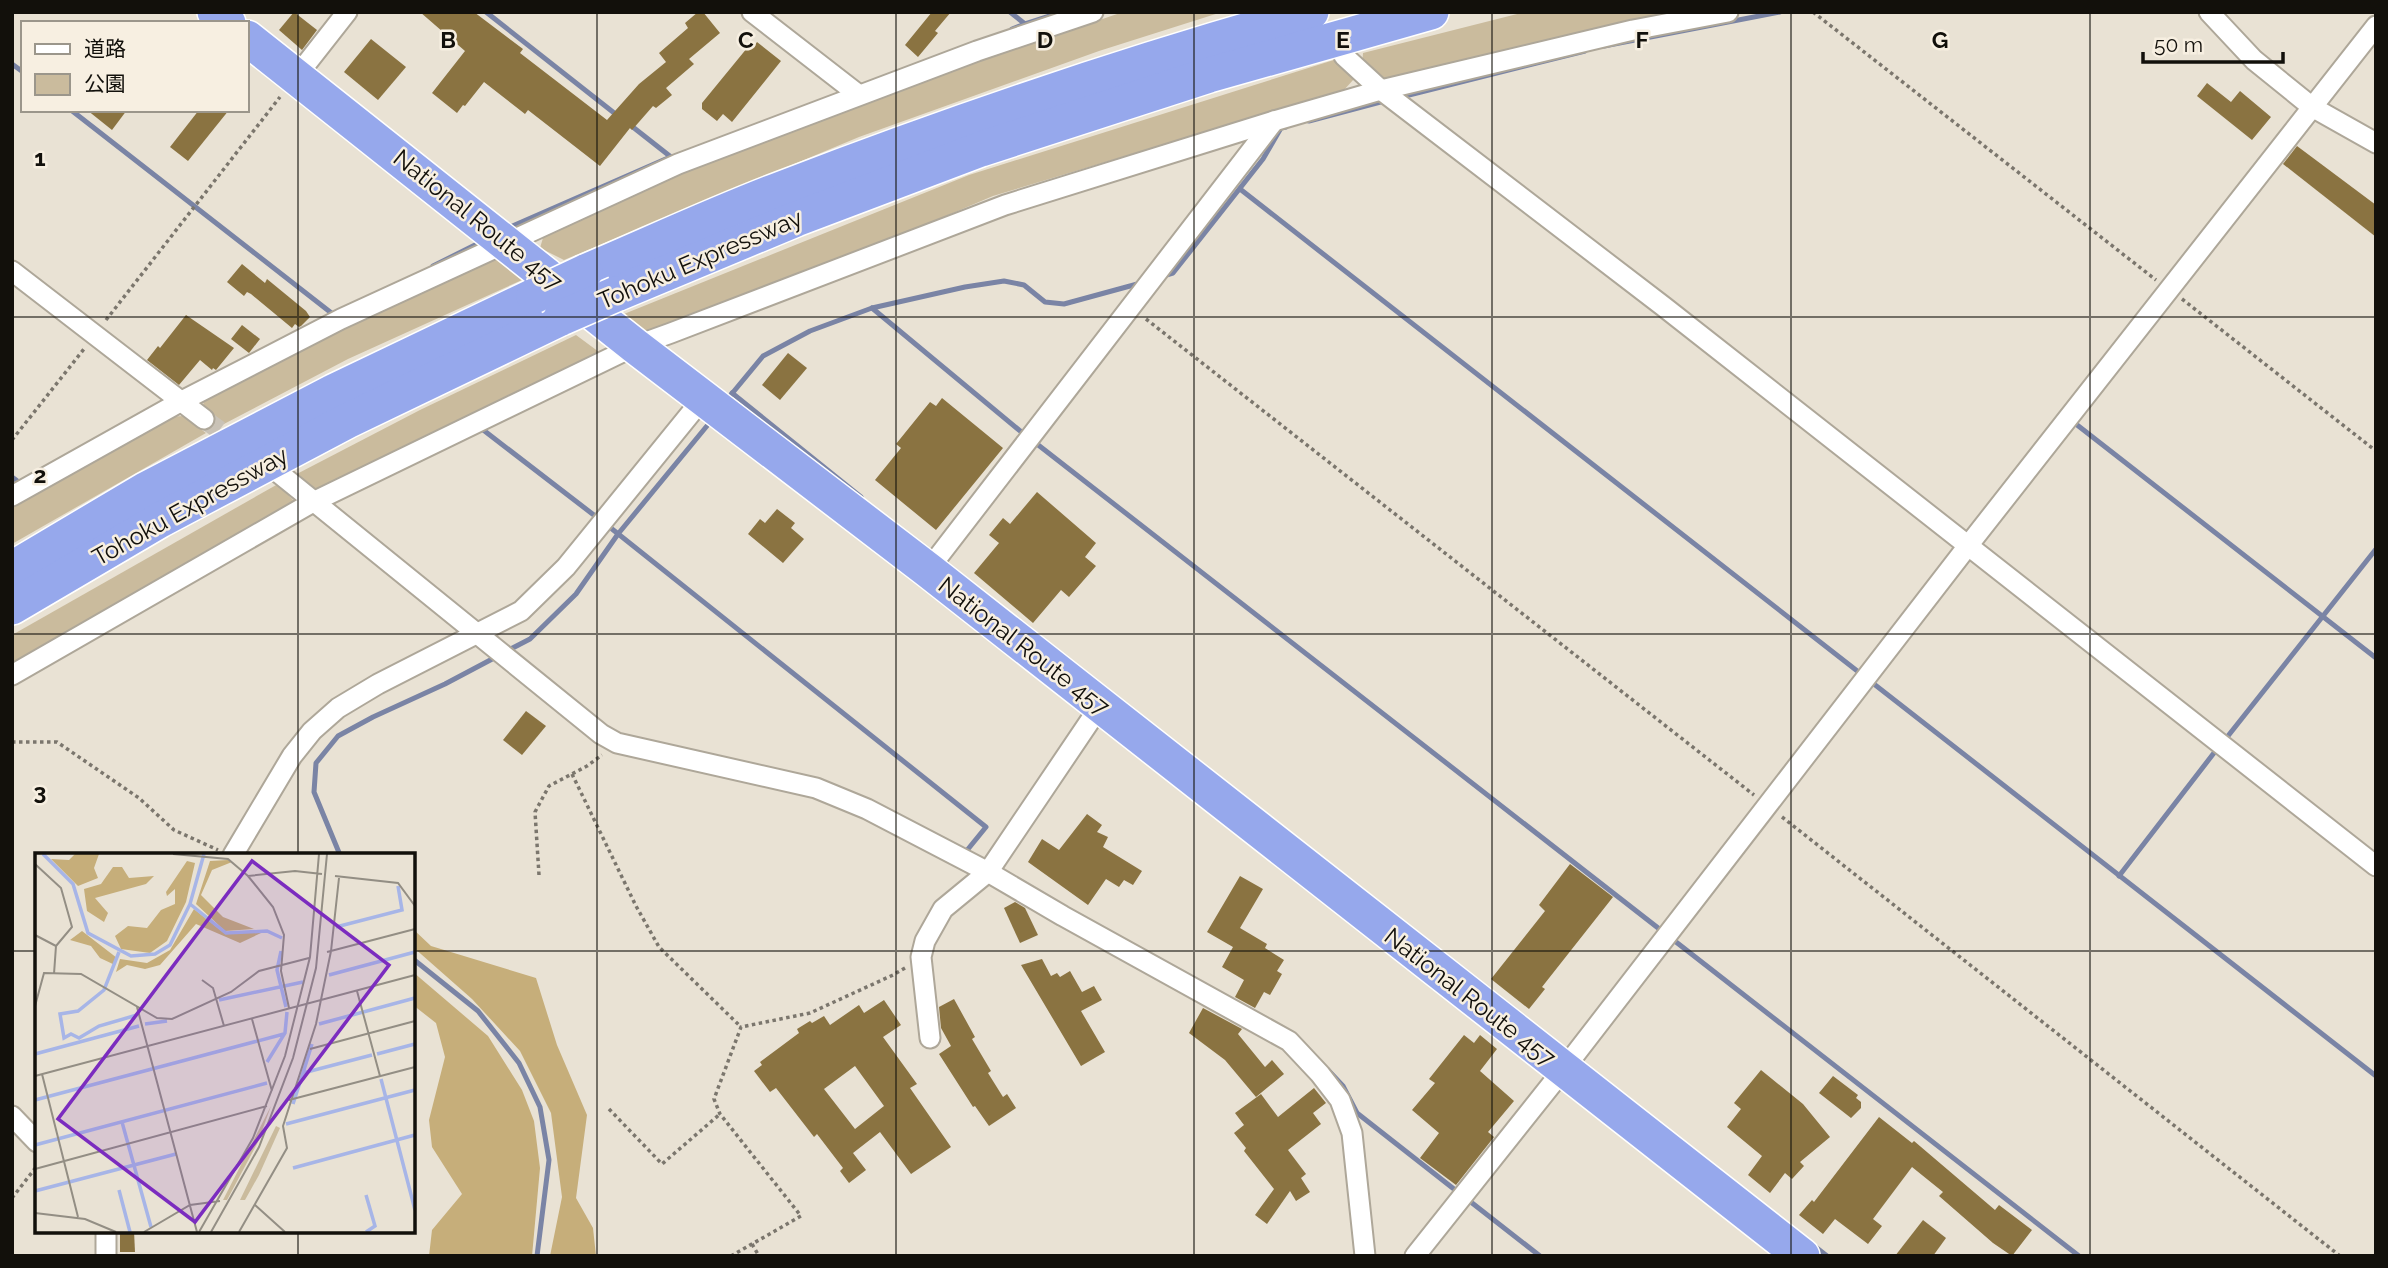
<svg xmlns="http://www.w3.org/2000/svg" width="2388" height="1268" viewBox="0 0 2388 1268" font-family="Raleway,'Noto Sans JP',sans-serif">
	<rect width="100%" height="100%" fill="#e9e2d4"/>
	<!-- green -->
	<g fill="#cabb9d">
		<polygon points="1123,12 1222,12 1099,51 859,137 564,260 540,248 545,231 661,180 865,100"/>
		<polygon points="1525,12 1667,12 1381,82 1362,66 1363,53"/>
		<polygon points="1337,59 1354,79 1344,90 993,196 671,333 641,333 614,318 969,175"/>
		<polygon points="495,255 522,280 348,359 222,425 204,412 203,397 349,323"/>
		<polygon points="576,335 599,352 588,362 318,492 291,477 420,410"/>
		<polygon points="183,416 206,433 12,544 12,507 168,417"/>
		<polygon points="278,484 294,501 286,512 12,669 12,635"/>
	</g>
	<!-- forest -->
	<g fill="#c6ae7a">
		<polygon points="413,929 431,946 536,978 557,1045 587,1115 576,1198 593,1228 596,1256 550,1256 562,1197 551,1113 520,1051 472,999 413,947"/>
		<polygon points="413,972 488,1036 522,1090 534,1121 540,1168 532,1256 429,1256 432,1230 462,1194 432,1147 429,1120 445,1057 436,1023 413,1005"/>
	</g>
	<g fill="none" stroke-linecap="round" stroke-linejoin="round">
		<!-- stream -->
		<g stroke="#7a84a5" stroke-width="5">
			<polyline points="486,12 618,116"/>
			<polyline points="1010,12 1025,24 1053,15"/>
			<polyline points="1012,29 1025,24"/>
			<polyline points="1604,46 1780,12"/>
			<polyline points="12,64 23,72"/>
			<polyline points="1401,97 1585,51"/>
			<polyline points="71,110 334,315 336,314"/>
			<polyline points="1309,121 1388,100"/>
			<polyline points="629,124 671,157"/>
			<polyline points="1240,189 2376,1076"/>
			<polyline points="508,228 668,158"/>
			<polyline points="433,266 483,241"/>
			<polyline points="1163,276 1173,273 1263,159 1281,128 1286,127"/>
			<polyline points="872,308 1019,430 2079,1256"/>
			<polyline points="732,393 861,497"/>
			<polyline points="725,402 763,356 810,331 872,308 965,287 1004,281 1024,285 1045,302 1064,304 1141,283"/>
			<polyline points="2072,421 2376,658"/>
			<polyline points="482,429 599,519"/>
			<polyline points="12,477 20,483"/>
			<polyline points="607,525 986,827 964,854"/>
			<polyline points="505,652 530,639 576,594 618,534 711,421"/>
			<polyline points="2224,741 2376,549"/>
			<polyline points="340,855 314,792 316,763 338,736 373,717 445,684 496,657"/>
			<polyline points="2119,876 2217,749"/>
			<polyline points="413,959 478,1011 519,1063 540,1107 549,1160 537,1256"/>
			<polyline points="1328,1070 1343,1086 1357,1113 1459,1193"/>
			<polyline points="1467,1199 1540,1256"/>
			<polyline points="1813,1245 1827,1256"/>
		</g>
	</g>
	<!-- building -->
	<g fill="#8a7341" fill-rule="evenodd">
		<polygon points="294,12 317,30 302,50 279,30"/>
		<polygon points="420,12 474,12 523,49 520,53 607,120 639,84 666,62 659,53 688,28 685,23 698,12 703,12 720,33 689,59 694,64 666,88 672,95 656,108 653,106 632,130 630,128 600,166 528,110 525,114 484,82 465,106 463,105 457,113 432,93 465,51"/>
		<polygon points="932,12 951,12 935,31 938,33 918,57 905,45"/>
		<polygon points="371,39 406,67 378,100 344,72"/>
		<polygon points="752,42 755,45 757,42 781,61 732,122 723,114 717,121 702,109 702,103"/>
		<polygon points="2207,83 2231,102 2240,91 2271,117 2252,140 2197,96"/>
		<polygon points="87,110 127,110 112,130"/>
		<polygon points="199,110 229,110 188,161 170,147"/>
		<polygon points="2297,146 2376,205 2376,237 2283,164"/>
		<polygon points="242,264 265,283 267,279 306,311 310,317 301,326 299,327 295,324 292,328 251,294 247,292 244,296 227,282"/>
		<polygon points="186,315 234,348 216,370 213,368 212,370 200,360 179,385 147,360 158,346 160,348"/>
		<polygon points="242,325 260,339 249,353 231,339"/>
		<polygon points="788,353 807,368 780,400 762,385"/>
		<polygon points="942,398 1003,448 936,530 875,480 901,448 896,444 930,402 936,406"/>
		<polygon points="1037,492 1096,543 1085,557 1096,566 1069,597 1061,590 1033,623 974,573 999,543 989,535 1003,518 1010,524"/>
		<polygon points="777,509 795,523 791,528 804,539 783,563 748,534 760,519 765,523"/>
		<polygon points="526,711 546,726 522,755 503,740"/>
		<polygon points="1087,814 1102,825 1097,832 1108,837 1103,847 1142,871 1133,885 1124,880 1119,887 1106,879 1088,905 1028,862 1042,839 1059,850"/>
		<polygon points="1570,864 1613,897 1542,987 1545,989 1529,1009 1491,979 1545,911 1539,905"/>
		<polygon points="1240,876 1263,889 1240,928 1267,944 1265,948 1284,960 1277,971 1282,974 1270,995 1264,992 1255,1008 1235,997 1244,980 1222,967 1233,947 1207,932"/>
		<polygon points="1015,902 1025,908 1038,935 1020,943 1004,908"/>
		<polygon points="1042,959 1051,976 1057,973 1060,977 1070,971 1082,992 1094,986 1102,1000 1081,1011 1105,1052 1081,1066 1021,965"/>
		<polygon points="954,999 975,1037 972,1039 991,1071 988,1073 1003,1097 1007,1094 1016,1108 989,1126 975,1106 973,1107 939,1054 951,1046 941,1028 939,1007"/>
		<path d="M884 1000 901 1025 883 1037 917 1084 910 1088 951 1147 911 1174 880 1132 853 1153 866 1170 849 1183 840 1171 843 1168 817 1134 814 1137 776 1088 770 1092 754 1071 762 1065 760 1062 799 1033 797 1029 810 1021 812 1023 824 1016 830 1025 859 1005 864 1013ZM855 1066 884 1106 855 1129 824 1089Z"/>
		<polygon points="1203,1008 1242,1029 1238,1034 1265,1067 1272,1060 1284,1074 1256,1097 1225,1060 1189,1033"/>
		<polygon points="1464,1035 1474,1043 1480,1035 1497,1049 1480,1071 1514,1101 1488,1132 1494,1137 1456,1185 1420,1158 1439,1133 1412,1110 1435,1083 1429,1079"/>
		<polygon points="1761,1070 1803,1104 1830,1137 1800,1162 1804,1166 1792,1179 1785,1173 1770,1193 1748,1175 1762,1156 1727,1127 1741,1109 1734,1103"/>
		<polygon points="1833,1076 1858,1095 1856,1098 1861,1102 1861,1108 1851,1118 1819,1093"/>
		<polygon points="1314,1088 1326,1103 1313,1113 1321,1124 1288,1150 1306,1174 1301,1178 1310,1192 1296,1201 1290,1191 1267,1224 1255,1215 1274,1189 1244,1151 1246,1148 1234,1133 1244,1125 1235,1113 1261,1094 1278,1117"/>
		<polygon points="1879,1117 1912,1143 1914,1141 1995,1210 1999,1205 2032,1230 2012,1256 1993,1243 1939,1196 1943,1192 1912,1167 1873,1219 1882,1226 1868,1244 1835,1219 1823,1234 1799,1215 1812,1200 1814,1202"/>
		<polygon points="1923,1220 1946,1238 1933,1256 1895,1256"/>
		<polygon points="120,1231 134,1231 135,1252 120,1252"/>
	</g>
	<g fill="none" stroke-linecap="round" stroke-linejoin="round">
		<!-- street-tunnel -->
		<polyline stroke="#c9c2b6" stroke-width="19" stroke-dasharray="19 10" stroke-linecap="butt" points="204,419 240,445"/>
		<!-- street casing -->
		<g stroke="#aea799" stroke-width="23">
			<g id="street">
				<polyline points="752,12 859,95"/>
				<polyline points="2209,12 2254,60 2312,107 2376,143"/>
				<polyline points="1344,56 1381,90 1663,306 2376,866"/>
				<polyline points="296,77 347,12"/>
				<polyline points="12,271 204,419"/>
				<polyline points="280,474 601,734 617,743 816,788 867,809 988,872 1063,916 1289,1041 1320,1074 1340,1100 1352,1133 1365,1256"/>
				<polyline points="12,496 180,402 341,319 678,164 977,51 1093,12"/>
				<polyline points="928,570 1274,121"/>
				<polyline points="12,675 313,502 635,346 671,333 1005,205 1274,121 1381,90 1633,30 1728,12"/>
				<polyline points="233,855 292,756 312,731 338,708 378,684 521,611 566,567 704,397"/>
				<polyline points="930,1038 921,957 925,941 943,909 988,872 1100,706"/>
				<polyline points="12,1116 37,1142"/>
				<polyline points="106,1231 106,1256"/>
				<polyline points="1415,1256 1563,1070 1967,547 2376,26"/>
			</g>
		</g>
		<!-- highway casing -->
		<g stroke="#fff" stroke-width="38">
			<g id="highway">
				<polyline points="215,12 228,23"/>
				<polyline points="247,38 635,346 928,570 1802,1256"/>
				<path d="M585 272C651 244 715 214 781 189 955 122 1132 62 1311 12"/>
				<polyline points="616,294 796,219 981,149 1209,75 1431,12"/>
				<polyline points="12,569 145,490 333,392 534,296"/>
				<polyline points="12,607 160,520 347,421 561,318"/>
			</g>
		</g>
		<!-- path -->
		<g stroke="#7b766d" stroke-width="3.5" stroke-dasharray="3.5 3.5" stroke-linecap="butt">
			<polyline points="1813,12 2156,280"/>
			<polyline points="2182,299 2376,451"/>
			<polyline points="1146,319 1754,795"/>
			<polyline points="106,320 280,97"/>
			<polyline points="12,440 84,349"/>
			<polyline points="12,742 57,742 139,798 174,830 218,850"/>
			<polyline points="572,774 636,906 659,947 741,1027"/>
			<polyline points="1782,817 2340,1256"/>
			<polyline points="539,875 535,812 549,786 587,766 602,755"/>
			<polyline points="609,1109 662,1164 720,1114"/>
			<polyline points="12,1198 37,1166"/>
			<polyline points="752,1244 759,1256"/>
			<polyline points="731,1256 801,1216 720,1114 714,1099 741,1027 810,1013 893,975 905,968"/>
		</g>
		<!-- street -->
		<use href="#street" stroke="#fff" stroke-width="19"/>
		<!-- highway -->
		<use href="#highway" stroke="#96a8ec" stroke-width="35"/>
		<!-- highway-bridge casing -->
		<g stroke="#fff" stroke-width="38" stroke-linecap="butt">
			<g id="highway-bridge">
				<polyline points="534,296 585,272"/>
				<polyline points="561,318 616,294"/>
			</g>
		</g>
		<!-- highway-bridge -->
		<use href="#highway-bridge" stroke="#96a8ec" stroke-width="35"/>
	</g>
	<!-- grid -->
	<path fill="none" stroke="#12100b" stroke-width="2" stroke-opacity="0.55" d="M298 12V855M597 12V1256M896 12V1256M1194 12V1256M1492 12V1256M1791 12V1256M2090 12V1256M12 317H2376M12 634H2376M12 951H37M413 951H2376M298 1231V1256"/>
	<g text-anchor="middle" dominant-baseline="central" stroke-width="5" stroke-linejoin="round" paint-order="stroke">
		<!-- street labels -->
		<g font-size="24" fill="#12100b" stroke="#f7efe1">
			<text transform="translate(478 220) rotate(39)">National Route 457</text>
			<text transform="translate(700 259) rotate(-23)">Tohoku Expressway</text>
			<text transform="translate(190 506) rotate(-29)">Tohoku Expressway</text>
			<text transform="translate(1024 646) rotate(38)">National Route 457</text>
			<text transform="translate(1470 997) rotate(38)">National Route 457</text>
		</g>
	</g>
	<!-- overview -->
	<g transform="translate(35 853)">
		<rect width="380" height="380" fill="#e9e2d4"/>
		<path d="M236 253 223 289 192 347H188ZM241 273 245 275 224 322 210 347H205Z" fill="#cabb9d"/>
		<path d="M40 1H64L59 15 63 25 43 33 16 6 34 7ZM193 7 197 9 177 17 166 42 188 64 219 76 190 78 161 51 175 8ZM152 8 160 10 151 49 132 88 115 100 86 96 80 83 93 73 112 75 126 57 140 51V36L132 43 131 39ZM78 14H87L94 25 119 23 111 31 60 45 73 60 69 69 52 58 49 36 66 31ZM159 56 189 80H226L205 90 161 71 125 112 110 116 92 112 81 119 85 106 112 110 135 97ZM47 78 82 105 80 112 65 105 56 93 35 87Z" fill="#c6ae7a"/>
		<path fill="none" stroke="#a7b5e7" stroke-width="3.5" d="M8 1 38 31 53 80 96 103 120 101 135 92 155 51 169 1M155 51 191 80 232 78 247 85M301 74 367 57 363 33M246 98 242 117 251 154M84 99 69 137 43 158 25 161 29 185 36 181 44 185 64 173 102 162M294 122 380 99M184 147 268 129M110 171 132 168M284 171 380 145M0 201 104 173M342 201 380 191M232 209 250 180 252 159M268 220 277 191M346 226 380 357M0 247 249 181M258 251 268 220 337 202M87 269 116 374M251 271 380 237M0 292 232 230M258 315 380 282M84 337 95 379M0 338 141 301M331 379 340 373 331 342"/>
		<path fill="none" stroke="#938e84" stroke-width="2" d="M138 1 193 6 213 23 260 18 287 21M0 11 26 35 37 74 21 93 19 121M213 23 238 54 249 82 246 118 254 155M300 23 363 30 380 53M0 82 21 93M292 99 380 76M167 127 178 135 189 173M322 138 345 223M0 153 9 120 46 121 122 165 137 166 196 139 224 118 274 105M102 154 162 379M217 166 237 238M275 196 380 168M7 221 43 364M0 223 380 122M254 247 380 214M0 316 232 253M220 352 250 379M0 360 50 366 81 379M109 379 155 352 185 348M164 379 218 285 250 203 275 104 284 1M176 379 224 294 258 205 281 115 292 1M204 379 252 295 248 273 281 171 296 98 304 25"/>
		<path fill="#7b2cbf" fill-opacity="0.15" stroke="#7b2cbf" stroke-width="3.5" d="M217 8 354 112 160 369 23 266Z"/>
		<rect width="380" height="380" fill="none" stroke="#12100b" stroke-width="3.5"/>
	</g>
	<g font-size="23" text-anchor="middle" font-weight="bold" fill="#12100b" stroke="#f7efe1" stroke-width="5" stroke-linejoin="round" paint-order="stroke">
		<text x="448" y="48">B</text>
		<text x="746" y="48">C</text>
		<text x="1045" y="48">D</text>
		<text x="1343" y="48">E</text>
		<text x="1642" y="48">F</text>
		<text x="1940" y="48">G</text>
		<text x="40" y="166">1</text>
		<text x="40" y="483">2</text>
		<text x="40" y="800">3</text>
	</g>
	<!-- border -->
	<rect width="2388" height="1268" fill="none" stroke="#12100b" stroke-width="28"/>
	<!-- legend -->
	<rect x="21" y="21" width="228" height="91" fill="#f7efe1" stroke="#9b968b" stroke-width="2"/>
	<rect x="35" y="44" width="35" height="10" fill="#ffffff" stroke="#9b968b" stroke-width="2"/>
	<text x="84" y="56" font-size="21" fill="#12100b">道路</text>
	<rect x="35" y="74" width="35" height="21" fill="#cabb9d" stroke="#9b968b" stroke-width="2"/>
	<text x="84" y="91" font-size="21" fill="#12100b">公園</text>
	<!-- scale -->
	<path d="M2143 52v10h140v-10" fill="none" stroke="#12100b" stroke-width="3.5"/>
	<text x="2154" y="52" font-size="21" fill="#12100b" stroke="#f7efe1" stroke-width="5" paint-order="stroke">50 m</text>
</svg>
